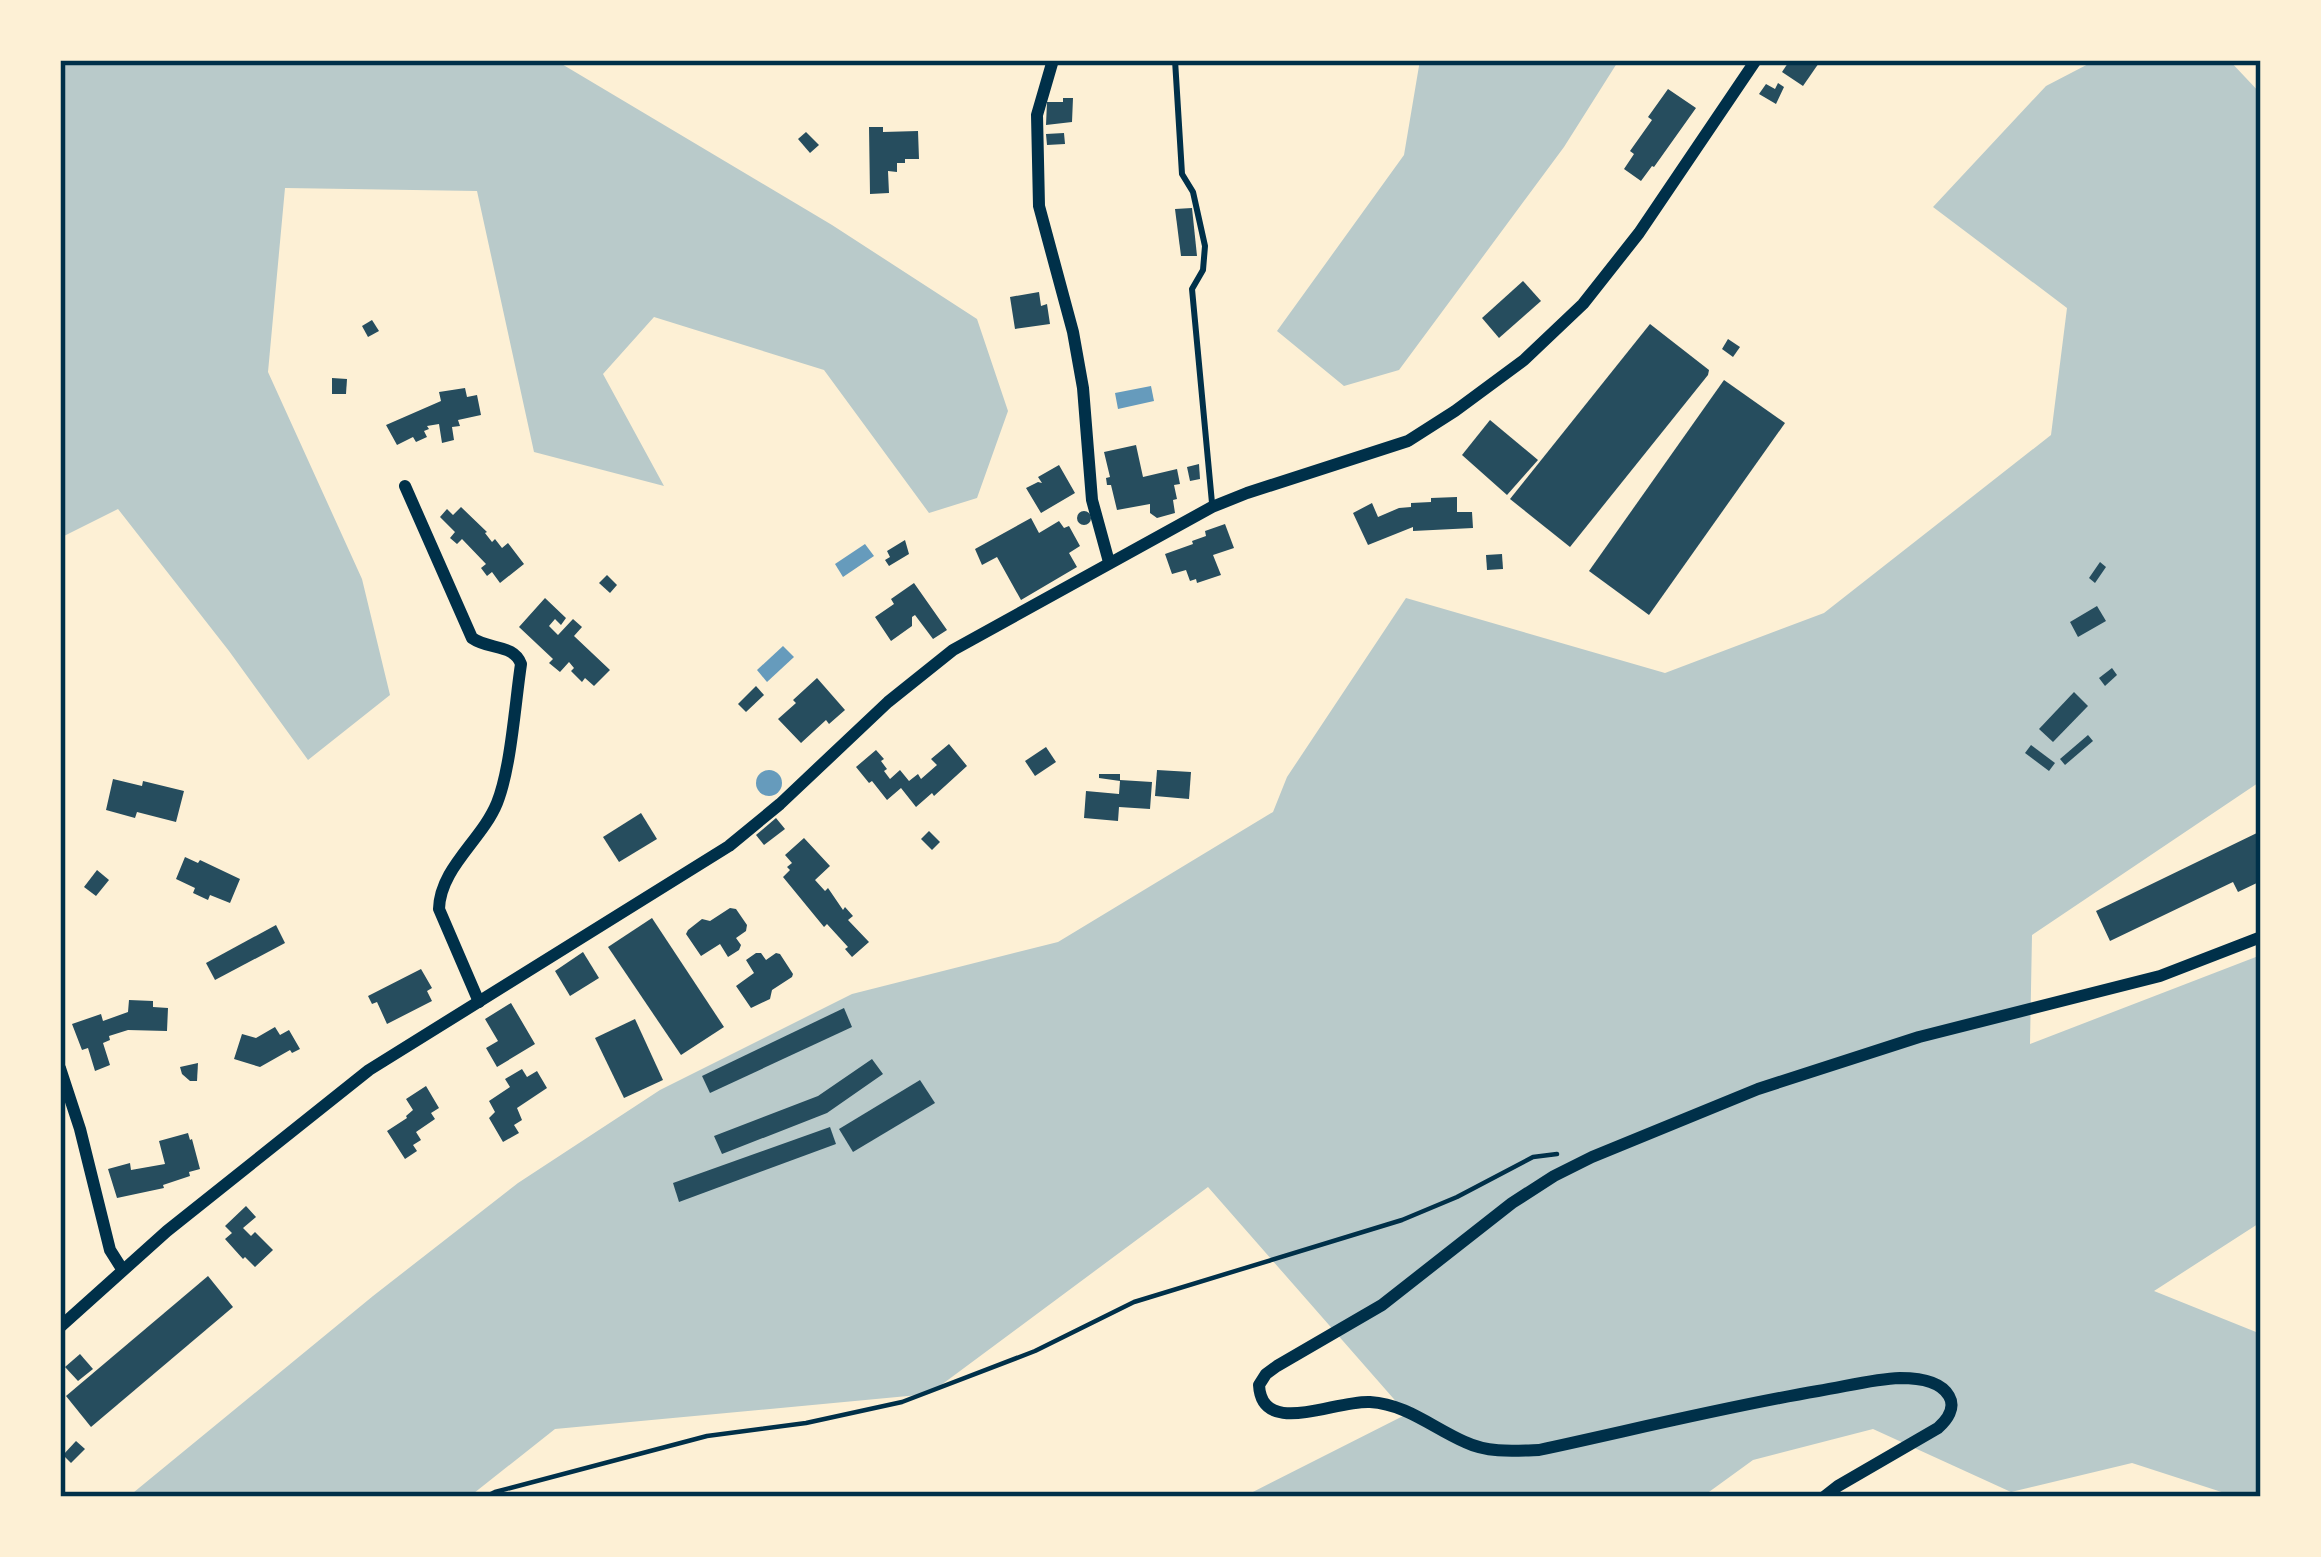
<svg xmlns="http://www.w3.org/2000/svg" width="2321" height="1557" viewBox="0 0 2321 1557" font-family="'Source Sans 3',sans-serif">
	<rect width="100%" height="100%" fill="#fdf0d5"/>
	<!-- green -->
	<g fill="#b9caca">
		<polygon points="60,60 555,60 832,225 977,319 1008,411 977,498 929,513 824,370 654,317 603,374 664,486 534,452 477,191 285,188 268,372 362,579 390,695 308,760 229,651 118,509 60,538"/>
		<polygon points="1420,60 1619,60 1564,147 1399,370 1344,386 1277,331 1404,155"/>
		<polygon points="2096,60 2229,60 2261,94 2261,781 2032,935 2030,1044 2261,955 2261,1222 2154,1291 2261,1334 2261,1497 2237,1497 2132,1463 2011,1492 1873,1429 1753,1460 1702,1497 1243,1497 1407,1414 1208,1187 929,1394 555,1429 469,1497 128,1497 373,1296 518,1183 660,1090 852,994 1058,942 1273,812 1287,777 1406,598 1665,673 1824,613 2051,435 2067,308 1933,207 2046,86"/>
	</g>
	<!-- water -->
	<g fill="#669bbc">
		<polygon points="1151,386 1154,401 1118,409 1115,393"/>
		<polygon points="865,544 874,556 843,577 835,564"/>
		<polygon points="783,646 794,657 767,682 757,670"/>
		<circle cx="769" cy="783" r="13"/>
	</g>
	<!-- building -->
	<g fill="#264d5e">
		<polygon points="1790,60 1821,60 1803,86 1782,72"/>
		<polygon points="1778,83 1784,87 1776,104 1759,94 1766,84 1775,89"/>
		<polygon points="1668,89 1696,108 1654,167 1652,166 1641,181 1624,169 1634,154 1630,151 1652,120 1648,117"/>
		<polygon points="1063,98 1073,98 1072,122 1046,125 1047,102 1063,102"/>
		<polygon points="869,127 883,127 883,132 918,131 919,159 905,159 905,163 897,163 897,172 888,171 889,193 870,194"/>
		<polygon points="806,132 819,145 810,153 798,139"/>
		<polygon points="1064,133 1065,144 1047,145 1046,134"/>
		<polygon points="1192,208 1197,256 1181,256 1175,209"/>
		<polygon points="1523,281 1541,301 1499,338 1482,318"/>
		<polygon points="1039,292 1041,306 1047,304 1050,324 1015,329 1010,297"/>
		<polygon points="372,320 379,331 368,337 362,326"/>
		<polygon points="1650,324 1709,370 1708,375 1570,547 1510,499"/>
		<polygon points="1728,339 1740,347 1733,357 1722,349"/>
		<polygon points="332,378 347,379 346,394 332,394"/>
		<polygon points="1724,380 1785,423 1649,615 1589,571"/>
		<polygon points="465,388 467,397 477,395 481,415 458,420 460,426 452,427 454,440 442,443 439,424 427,426 429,429 424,431 427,437 416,442 413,437 397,445 386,425 441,401 439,392"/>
		<polygon points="1490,420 1538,460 1507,495 1462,455"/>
		<polygon points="1136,445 1143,477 1177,469 1180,484 1174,485 1177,499 1173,500 1175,513 1157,518 1150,513 1150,504 1117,510 1111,485 1107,485 1106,478 1110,477 1104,452"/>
		<polygon points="1199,464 1200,479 1190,481 1187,467"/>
		<polygon points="1059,465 1075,493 1041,513 1026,488 1038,482 1042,483 1038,477"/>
		<polygon points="1457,497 1457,512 1472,512 1473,528 1413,531 1413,527 1368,545 1353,513 1372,503 1378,517 1399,508 1411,507 1411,503 1431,502 1431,498"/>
		<polygon points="461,507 487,532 485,533 492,542 495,539 502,548 508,543 524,564 500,583 492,572 487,576 481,568 486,564 462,539 457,544 450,538 455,532 440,517 447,509 453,515"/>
		<circle cx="1084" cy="518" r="7"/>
		<polygon points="1031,518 1039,533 1059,521 1064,528 1069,526 1080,546 1069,553 1077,567 1021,600 997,557 982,565 975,549"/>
		<polygon points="1225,524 1234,548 1213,555 1221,575 1197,583 1196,579 1190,581 1186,570 1172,574 1165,554 1193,544 1192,541 1206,536 1205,531"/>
		<polygon points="905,540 909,554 889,566 885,560 890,557 887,551"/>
		<polygon points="1502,554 1503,569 1487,570 1486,555"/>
		<polygon points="2100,562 2106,567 2095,583 2089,578"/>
		<polygon points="607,575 617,585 610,593 599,583"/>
		<polygon points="914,583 947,630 933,639 915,615 912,617 912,626 891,641 875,617 894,604 891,599"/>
		<polygon points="545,598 566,618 561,625 555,619 549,626 558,635 573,619 582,627 574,636 610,670 594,686 585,678 582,682 571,671 574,668 569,662 560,672 549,663 553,659 519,627"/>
		<polygon points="2097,606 2106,621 2078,637 2070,622"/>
		<polygon points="2112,668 2117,675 2105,686 2099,678"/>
		<polygon points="817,678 845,710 829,724 826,720 801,743 778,719 796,703 793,700"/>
		<polygon points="756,686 764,695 746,712 738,704"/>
		<polygon points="2074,692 2088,706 2053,742 2039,729"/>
		<polygon points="2088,735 2093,741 2065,765 2060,759"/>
		<polygon points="949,744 967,766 934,796 932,793 916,807 901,788 887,800 872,781 869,783 856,767 876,750 884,759 881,761 887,769 884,771 890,779 900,770 909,781 918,774 921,779 937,765 931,759"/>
		<polygon points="2031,745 2055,763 2049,771 2025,753"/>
		<polygon points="1046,747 1056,762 1035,776 1025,761"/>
		<polygon points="1157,770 1191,772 1189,799 1155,796"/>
		<polygon points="1099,774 1120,774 1120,780 1152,782 1150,809 1119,807 1118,821 1084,818 1086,791 1119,794 1120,781 1099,778"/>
		<polygon points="113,779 142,786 143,781 184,791 176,822 137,812 135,818 106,810"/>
		<polygon points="641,813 657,839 619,862 603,837"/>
		<polygon points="776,818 785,829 764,845 756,835"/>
		<polygon points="929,831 940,842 932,850 921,839"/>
		<polygon points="2261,831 2261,881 2238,892 2233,882 2110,941 2096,911"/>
		<polygon points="804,838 830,866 815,880 825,891 828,888 843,910 845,907 853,916 848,920 869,942 852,957 845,949 848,947 827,924 824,927 783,877 790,870 787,867 792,863 785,855"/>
		<polygon points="185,857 198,863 200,860 240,879 230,903 210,895 208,900 193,893 195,888 176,879"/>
		<polygon points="97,870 109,880 96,896 84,887"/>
		<polygon points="730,908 736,909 747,925 746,931 736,938 741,945 739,950 728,957 720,944 701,956 686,934 688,930 702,919 710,921"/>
		<polygon points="652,918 724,1027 681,1055 608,947"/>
		<polygon points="276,925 285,943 215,980 206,963"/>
		<polygon points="583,952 599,978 570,996 555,971"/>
		<polygon points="756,953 761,953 766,960 776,953 780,954 793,974 792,977 772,990 770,999 751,1008 736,986 754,973 746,960"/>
		<polygon points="421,969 432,988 427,991 432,1001 387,1024 377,1002 372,1004 368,996"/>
		<polygon points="129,1000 153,1001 153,1007 168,1008 167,1031 128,1030 109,1036 110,1040 103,1043 110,1065 95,1071 88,1048 82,1050 72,1024 101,1014 103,1021 128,1012"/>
		<polygon points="511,1003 535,1044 497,1067 486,1048 498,1041 485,1019"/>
		<polygon points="844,1008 852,1027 710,1093 702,1076"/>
		<polygon points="635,1019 663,1080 624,1098 595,1038"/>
		<polygon points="275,1027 280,1035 289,1030 300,1049 292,1053 290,1050 260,1067 234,1059 242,1034 256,1038"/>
		<polygon points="872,1059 883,1074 827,1113 722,1154 714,1136 818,1096"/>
		<polygon points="198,1063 197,1081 190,1081 182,1074 180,1067"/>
		<polygon points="522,1069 527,1077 537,1071 547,1088 517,1108 522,1120 514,1125 519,1133 503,1142 489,1118 495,1112 489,1101 510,1087 505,1079"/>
		<polygon points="920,1080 935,1103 853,1152 839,1129"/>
		<polygon points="426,1086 439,1108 431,1113 435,1119 416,1132 421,1140 413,1145 417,1151 405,1159 387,1131 407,1118 406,1116 413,1110 406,1099"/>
		<polygon points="830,1127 836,1144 679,1202 673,1183"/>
		<polygon points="188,1133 190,1140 192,1139 200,1169 189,1172 190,1176 163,1185 164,1188 117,1198 108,1169 130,1163 131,1170 165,1164 159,1141"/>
		<polygon points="246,1206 256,1217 243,1228 251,1236 255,1232 273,1250 255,1267 245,1257 243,1259 225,1239 232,1233 225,1226"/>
		<polygon points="208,1276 233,1307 91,1427 66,1396"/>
		<polygon points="80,1354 93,1369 78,1381 65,1367"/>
		<polygon points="76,1441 85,1449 71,1463 63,1455"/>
	</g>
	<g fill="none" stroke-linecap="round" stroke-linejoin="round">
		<!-- path -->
		<polyline stroke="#003049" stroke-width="4.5" points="485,1497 495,1492 707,1436 806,1423 902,1402 1035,1351 1134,1302 1402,1220 1457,1197 1533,1157 1557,1154"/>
		<!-- service -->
		<polyline stroke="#003049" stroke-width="6" points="1175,60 1182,174 1193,192 1205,246 1203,270 1192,289 1212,503"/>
		<!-- minor -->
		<g stroke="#003049" stroke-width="12">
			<polyline points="1053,60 1037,115 1039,206 1073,332 1083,388 1092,500 1109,562"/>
			<path d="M405 486 472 638C489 650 514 644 521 664 515 704 511 768 497 803 482 840 440 868 439 909L479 1002"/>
			<polyline points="60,1068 80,1129 110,1250 122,1269"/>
			<polyline points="60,1327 167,1231 369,1070 729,846 780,804 888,702 953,650 1212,507 1247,493 1408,441 1455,411 1524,360 1583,304 1639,233 1756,60"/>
			<path d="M1824 1497 1838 1486 1938 1428C1947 1420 1956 1408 1949 1396 1940 1380 1916 1378 1900 1378 1873 1379 1844 1387 1818 1391 1724 1407 1632 1430 1539 1450 1513 1451 1488 1453 1465 1442 1433 1428 1406 1404 1370 1402 1334 1400 1262 1438 1259 1385L1266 1374 1277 1366 1382 1305 1512 1203 1554 1176 1592 1157 1758 1089 1919 1037 2160 976 2261 937"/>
		</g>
	</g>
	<!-- border -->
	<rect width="2321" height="1557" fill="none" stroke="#fdf0d5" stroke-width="126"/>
	<rect x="63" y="63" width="2195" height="1431" fill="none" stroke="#003049" stroke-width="4.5"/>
</svg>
